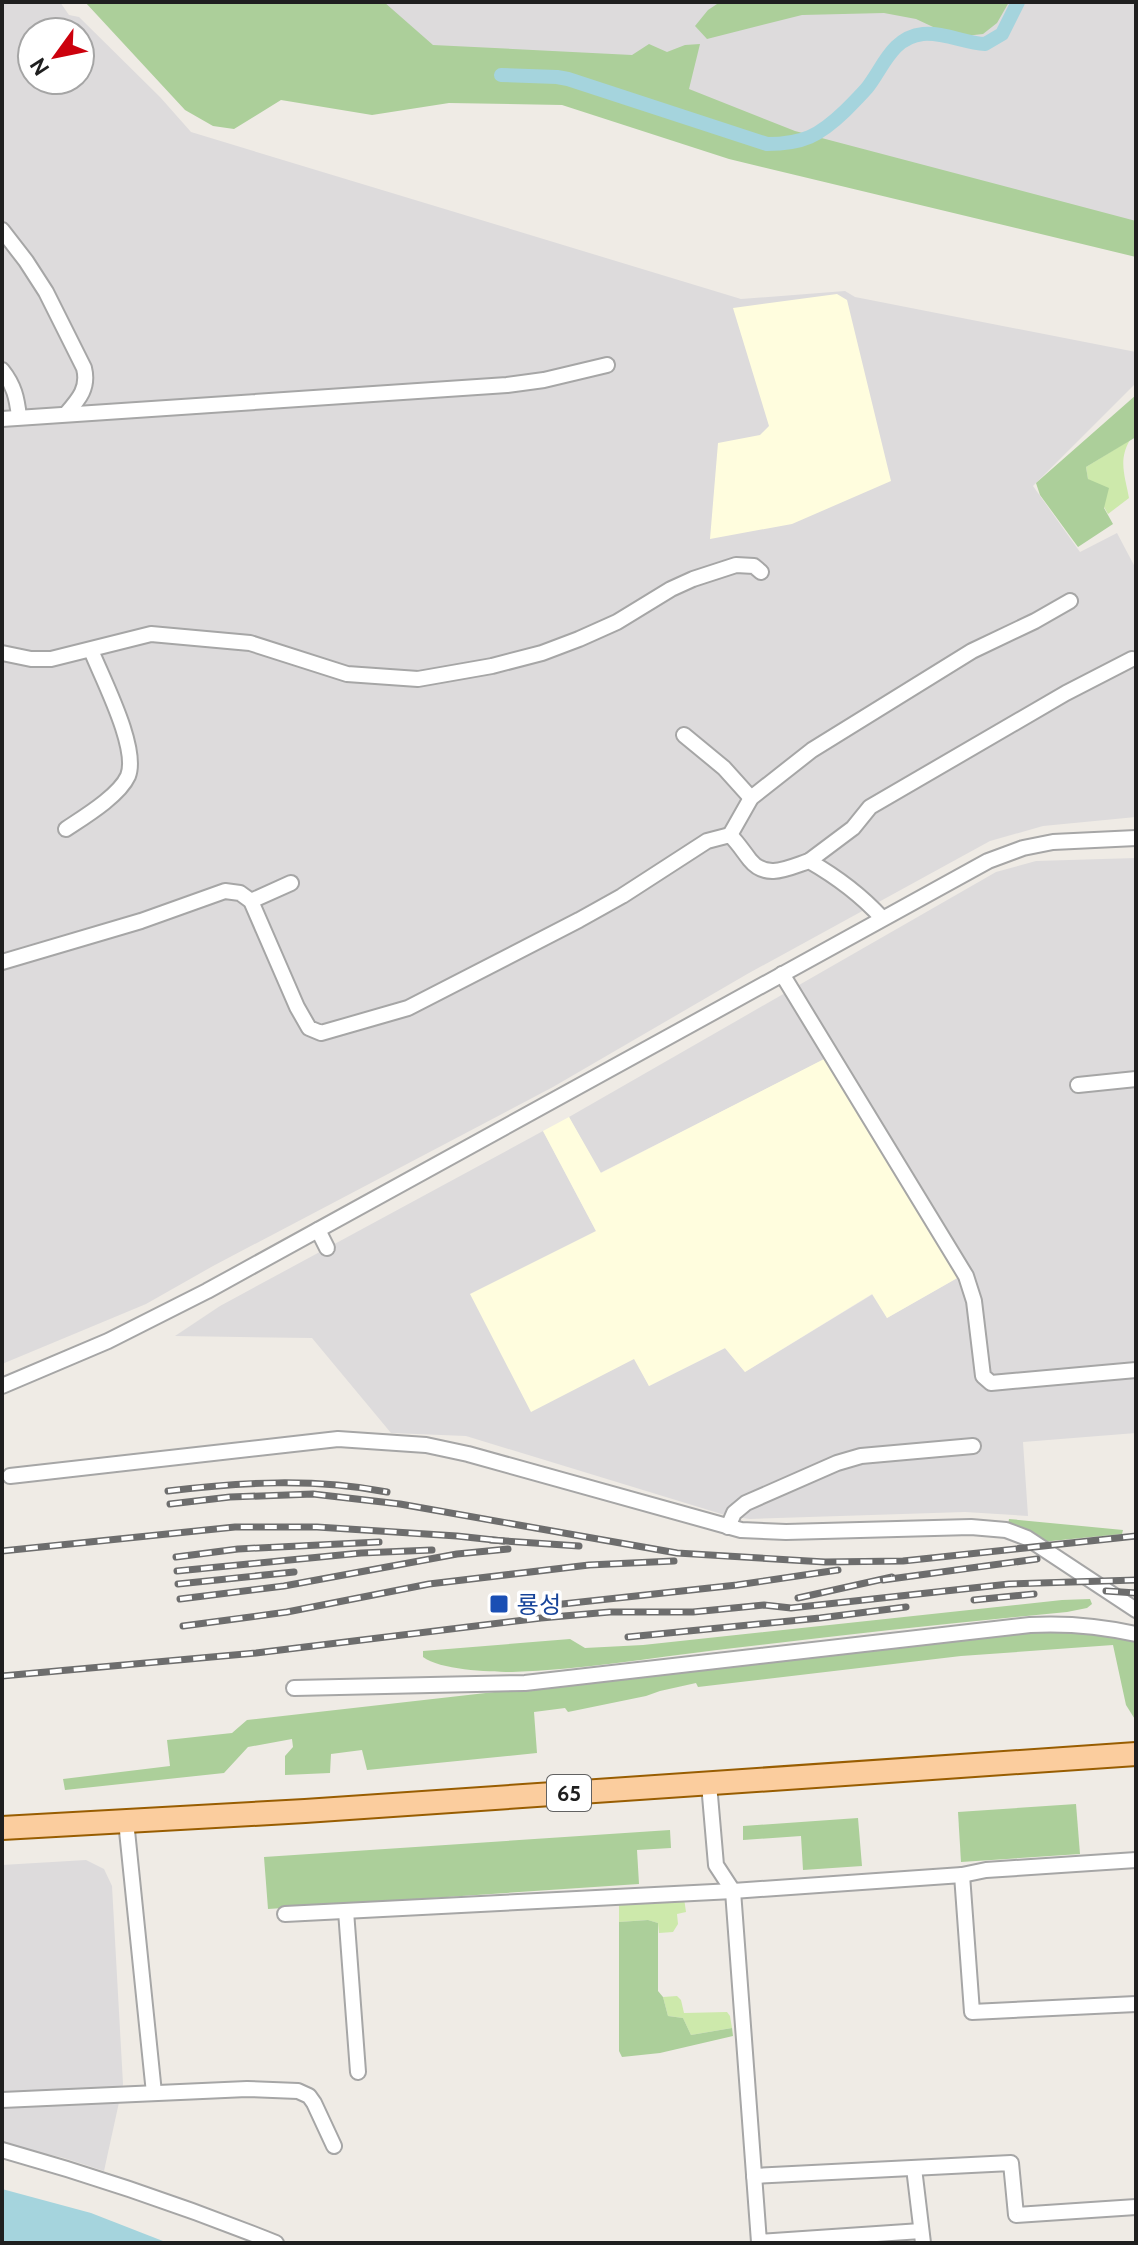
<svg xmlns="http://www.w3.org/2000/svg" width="1138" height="2245" viewBox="0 0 1138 2245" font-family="Cabin,'Noto Sans KR',sans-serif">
	<rect width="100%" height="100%" fill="#efebe5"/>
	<!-- residential -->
	<g fill="#dddbdc" fill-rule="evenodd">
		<path d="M2 2H60L69 15 79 17 160 97 191 132 741 299 845 291 855 297 1136 352V383L1033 486 1080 552 1117 533 1136 569V817L1043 826 990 841 749 973 553 1087 213 1266 146 1304 2 1364ZM32 32H80V80H32Z"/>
		<polygon points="247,2 1136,2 1136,241 353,48"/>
		<polygon points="1136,858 1136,1433 1023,1442 1028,1516 965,1512 750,1519 728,1516 466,1436 391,1433 312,1338 175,1336 220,1306 543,1131 596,1231 635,1359 649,1386 725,1348 745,1372 873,1294 887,1318 959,1277 827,1058 600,1173 569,1117 996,872 1036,861"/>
		<polygon points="86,1860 104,1869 112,1886 123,2084 104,2171 64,2158 2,2144 2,1865"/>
	</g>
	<!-- education -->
	<g fill="#fffdde">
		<polygon points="837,294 847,300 891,481 792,524 710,539 718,443 760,435 769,426 733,308"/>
		<polygon points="826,1058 959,1277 887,1318 872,1294 745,1372 725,1348 649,1386 634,1359 531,1412 470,1294 596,1231 543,1131 569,1117 601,1173"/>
	</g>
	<!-- grass -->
	<g fill="#cde9ab">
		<path d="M1130 440C1118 460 1125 476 1129 498L1108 514 1088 479 1086 467Z"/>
		<polygon points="684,1898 686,1912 677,1914 678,1924 673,1932 659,1933 658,1923 648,1920 619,1922 619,1903"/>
		<polygon points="677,1996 681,2000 684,2013 727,2012 730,2016 732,2028 691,2035 683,2018 668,2016 663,1997"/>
	</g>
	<!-- forest -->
	<g fill="#accf9a">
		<polygon points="85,2 384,2 433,45 632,55 649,44 667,52 685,45 700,44 689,89 795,131 1136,221 1136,257 729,159 562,105 449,103 372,115 281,100 234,129 213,126 185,110"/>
		<polygon points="720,2 1009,2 997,23 983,34 965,36 946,33 916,19 884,13 802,15 707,39 695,26 708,10"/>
		<polygon points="1136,395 1136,437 1086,467 1088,479 1109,488 1104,508 1113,524 1078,547 1040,495 1036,483"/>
		<polygon points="1009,1519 1123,1530 1122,1534 1041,1542 1008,1525"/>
		<path d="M1090 1599 1092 1604 1087 1608 1067 1612C950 1623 834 1636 717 1650 649 1658 581 1670 512 1672 491 1672 440 1670 423 1657V1651L570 1639 585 1648 643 1645 1062 1600Z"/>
		<polygon points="1058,1628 1136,1637 1136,1721 1126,1705 1113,1645 961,1656 698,1687 696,1683 660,1691 646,1696 568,1712 565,1708 534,1712 537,1753 367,1770 362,1750 331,1754 330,1773 285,1775 285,1756 293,1747 292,1739 248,1747 224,1773 65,1790 63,1779 170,1766 167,1740 232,1733 247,1720"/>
		<polygon points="1076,1804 1080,1854 961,1862 958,1812"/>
		<polygon points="858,1818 862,1866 803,1870 801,1836 743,1840 743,1826"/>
		<polygon points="670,1830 671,1848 637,1850 639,1884 268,1909 264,1857"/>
		<polygon points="648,1920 658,1923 658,1991 663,1997 668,2016 683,2018 691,2035 732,2028 733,2036 660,2053 622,2057 619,2051 619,1922"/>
	</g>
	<!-- water -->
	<polygon fill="#a5d4dd" points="2,2189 91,2213 168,2243 2,2243"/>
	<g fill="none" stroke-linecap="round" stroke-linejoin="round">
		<!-- canal -->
		<path stroke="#a5d4dd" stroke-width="14" d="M501 75 557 77 568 79 767 144C803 144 819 136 845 111 852 104 860 96 867 88 883 68 892 37 923 34 943 32 965 43 985 44L1002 34 1018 2"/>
		<!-- minor casing -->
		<g stroke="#a6a6a6" stroke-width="18">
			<g id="minor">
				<path d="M2 230 26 261 46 292 84 368C89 388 79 399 66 414"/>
				<path d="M2 370C14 385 17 398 19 417"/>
				<polyline points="2,419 507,385 544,380 607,365"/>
				<polyline points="2,653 31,659 51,659 151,634 250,643 347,674 418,679 492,666 542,653 579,639 617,622 671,589 693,579 736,565 754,566 761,572"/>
				<polyline points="684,735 724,768 751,798"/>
				<path d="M66 829C84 817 119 796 128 776 139 748 102 678 91 650"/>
				<polyline points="730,835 751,798 812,750 972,651 1035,621 1070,601"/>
				<polyline points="809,861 853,828 870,807 1066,693 1132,659"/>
				<polyline points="251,901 291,883"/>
				<path d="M2 962 141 921 225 891 240 893 251 901 297 1007 309 1028 321 1033 408 1008 579 920 622 896 707 841 730 835C738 843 743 851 750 860 766 880 788 868 809 861 837 877 861 895 882 918"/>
				<polyline points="782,974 966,1276 974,1301 983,1376 991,1383 1136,1370"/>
				<polyline points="1078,1085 1136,1079"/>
				<polyline points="318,1230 327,1248"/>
				<polyline points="2,1386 108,1341 207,1291 988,861 1023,848 1053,842 1136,838"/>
				<polyline points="10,1476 338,1439 426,1445 468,1454 741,1530 786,1532 971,1527 1006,1530 1027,1538 1136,1610"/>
				<polyline points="728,1527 734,1513 746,1503 837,1463 861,1456 973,1446"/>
				<path d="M294 1688 525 1683 1030 1625C1066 1623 1100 1626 1136 1634"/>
				<polyline points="709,1784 716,1865 733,1891 759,2242 921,2231"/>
				<polyline points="126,1821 154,2093"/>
				<polyline points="962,1875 986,1870 1136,1860"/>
				<polyline points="346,1911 358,2072"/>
				<polyline points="285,1914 733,1891 962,1875 972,2012 1136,2004"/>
				<polyline points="2,2100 247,2089 298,2091 309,2096 314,2103 334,2146"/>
				<path d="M2 2150C95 2176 186 2207 276 2243"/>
				<polyline points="914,2168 923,2243"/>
				<polyline points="754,2176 1011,2163 1016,2215 1136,2207"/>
			</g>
		</g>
		<!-- primary casing -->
		<g stroke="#985d01" stroke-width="26">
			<polyline id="primary" points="2,1828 305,1811 1136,1754"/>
		</g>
		<!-- minor -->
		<use href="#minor" stroke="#fff" stroke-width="14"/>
		<!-- primary -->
		<use href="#primary" stroke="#fbcd9e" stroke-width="22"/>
		<!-- rail casing -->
		<g stroke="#6d6d6d" stroke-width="7">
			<g id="rail">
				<path d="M168 1491C242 1482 314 1478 387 1492"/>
				<polyline points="170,1504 230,1497 313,1494 400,1504 677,1553 825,1562 903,1561 1136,1536"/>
				<polyline points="491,1540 579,1546"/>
				<polyline points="2,1551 235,1527 317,1527 457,1536 503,1541"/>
				<polyline points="176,1557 238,1549 379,1542"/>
				<polyline points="177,1571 361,1553 432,1550"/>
				<polyline points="883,1580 1037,1559"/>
				<polyline points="178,1584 294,1572"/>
				<polyline points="1106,1591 1136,1593"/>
				<polyline points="798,1598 892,1577"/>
				<polyline points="180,1599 284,1586 457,1554 508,1549"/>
				<polyline points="974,1600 1034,1594"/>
				<polyline points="544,1606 737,1585 838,1570"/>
				<polyline points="183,1626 287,1612 429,1584 589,1565 674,1561"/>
				<polyline points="628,1637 820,1618 906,1607"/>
				<polyline points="2,1676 256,1653 541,1618 610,1612 693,1612 764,1605 791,1608 1009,1584 1136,1580"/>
			</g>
		</g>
		<!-- rail -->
		<use href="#rail" stroke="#fff" stroke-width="4" stroke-dasharray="12" stroke-linecap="butt"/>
	</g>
	<!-- markers -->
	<rect fill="#1a4fb4" stroke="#fff" stroke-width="3" x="489" y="1594" width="20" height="20" rx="4"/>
	<g text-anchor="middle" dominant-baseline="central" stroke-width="7" stroke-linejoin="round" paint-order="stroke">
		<!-- shield labels -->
		<rect fill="#fff" stroke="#626262" stroke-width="2" x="547" y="1775" width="44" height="36" rx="6"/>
		<g font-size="22" font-weight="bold" fill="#1f1f1f">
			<text x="569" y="1793">65</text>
		</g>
		<!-- transit labels -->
		<g font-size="24" fill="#164399" stroke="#fff" text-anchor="start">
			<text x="517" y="1604">룡성</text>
		</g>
	</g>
	<!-- border -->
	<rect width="1138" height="2245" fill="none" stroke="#1f1f1f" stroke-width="8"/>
	<!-- north arrow -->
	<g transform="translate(56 56) rotate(237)"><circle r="38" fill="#ffffff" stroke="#a5a5a5" stroke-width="2"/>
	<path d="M0-6L14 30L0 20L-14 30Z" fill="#cc010d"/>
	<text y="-12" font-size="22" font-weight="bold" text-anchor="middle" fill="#1f1f1f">N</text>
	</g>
</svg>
